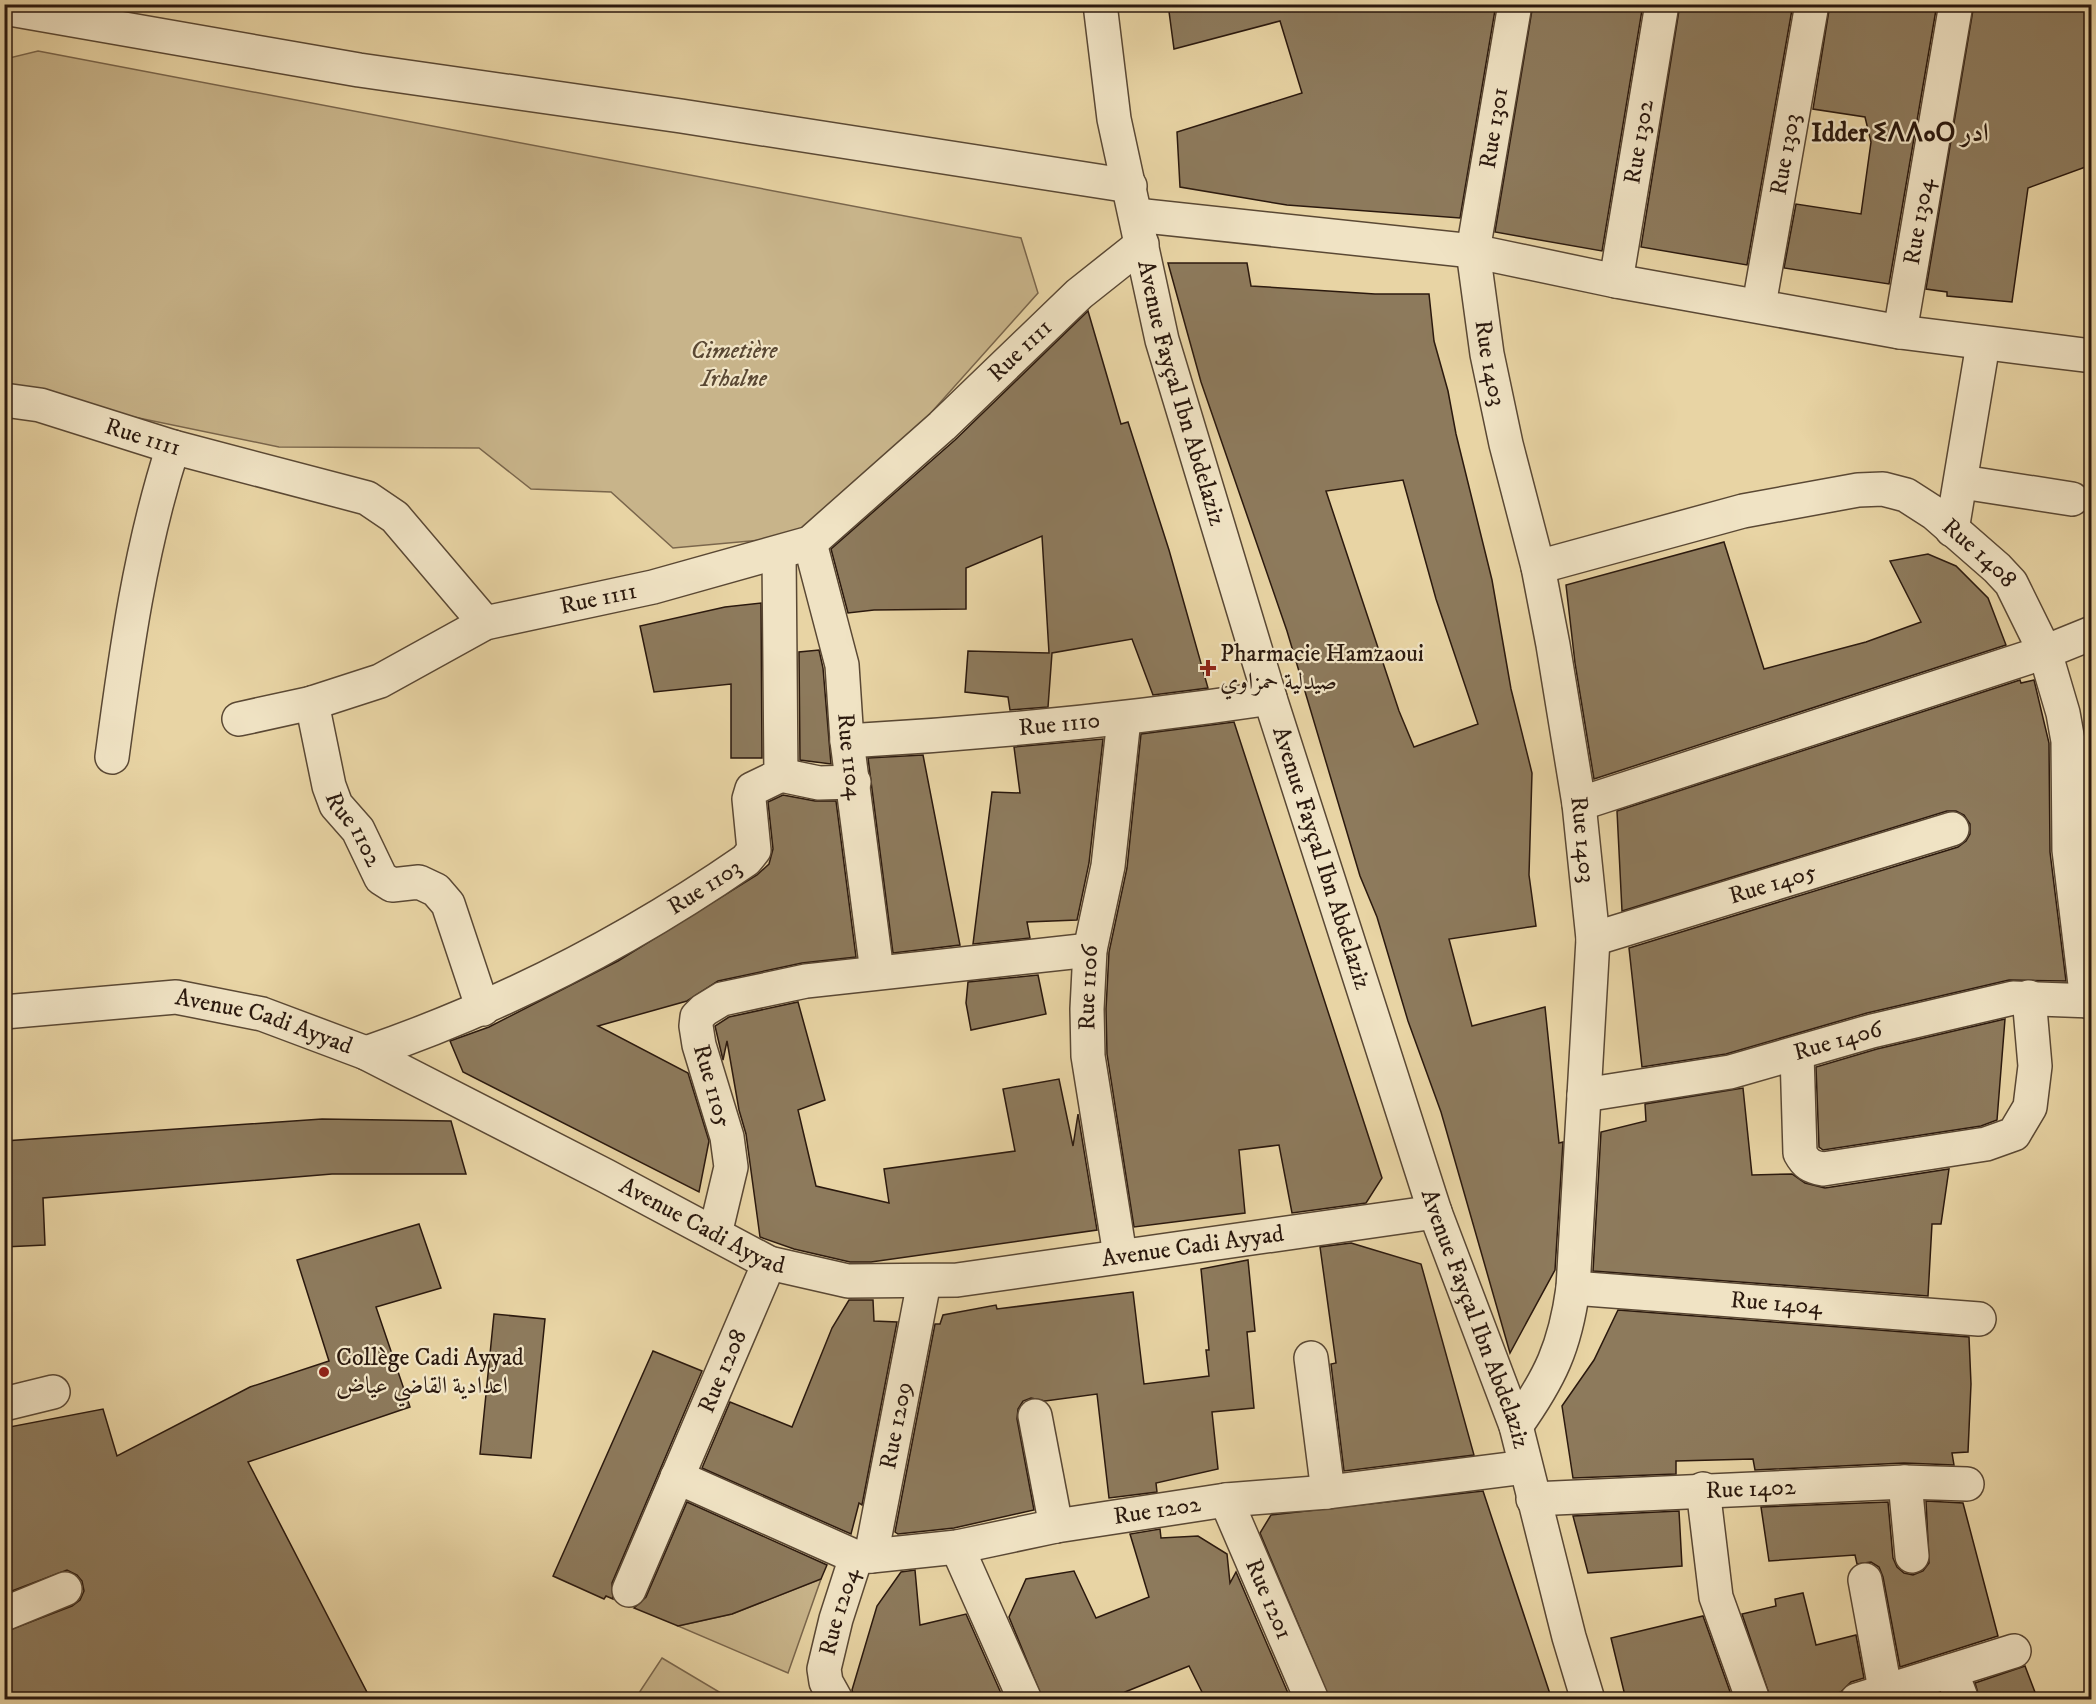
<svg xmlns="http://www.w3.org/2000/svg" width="2096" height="1704" viewBox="0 0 2096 1704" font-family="'IM FELL DW Pica',Amiri,'Noto Sans Tifinagh',serif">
	<rect width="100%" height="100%" fill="#e8d4a4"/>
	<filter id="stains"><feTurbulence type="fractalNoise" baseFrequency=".00333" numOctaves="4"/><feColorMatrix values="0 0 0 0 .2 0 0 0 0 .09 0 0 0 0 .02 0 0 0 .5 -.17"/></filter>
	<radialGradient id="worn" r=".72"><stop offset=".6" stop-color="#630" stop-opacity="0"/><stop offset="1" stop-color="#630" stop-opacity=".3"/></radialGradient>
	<!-- green -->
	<g fill="#c8b48a" stroke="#7a664c" stroke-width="1.5">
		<polygon points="38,51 1021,238 1038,293 853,500 793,537 673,548 611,492 531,489 479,448 279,447 42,398 5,388 5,59"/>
		<polygon points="821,1579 788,1673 678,1626 732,1614"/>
		<polygon points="662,1658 731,1699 635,1699"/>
	</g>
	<!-- building -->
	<g fill="#8d7a5c" stroke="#2b190e" stroke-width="1.5" fill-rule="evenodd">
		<polygon points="1168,4 1496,4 1460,218 1287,205 1180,187 1177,132 1302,93 1280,21 1174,49"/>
		<polygon points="1533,4 1643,4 1602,251 1495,232"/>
		<polygon points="1680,4 1793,4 1747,265 1641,247"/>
		<polygon points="1830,4 1937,4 1889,284 1784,268 1796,204 1861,214 1871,142 1865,117 1813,109"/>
		<polygon points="1974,4 2091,4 2091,165 2028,188 2012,302 1947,296 1947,292 1926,289"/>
		<path d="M1168 263H1247L1251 286 1375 294H1429L1434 341 1448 391 1456 434 1492 580 1511 689 1532 773 1529 875 1536 926 1449 939 1472 1026 1545 1007 1559 1143 1563 1142 1555 1270 1510 1353 1441 1112 1408 1021 1377 917 1360 876 1287 631 1201 382ZM1403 480 1436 599 1478 724 1414 747 1399 711 1326 491Z"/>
		<polygon points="1088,311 1121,424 1128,422 1169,550 1208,688 1153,695 1132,639 1052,653 1048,707 1010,710 1008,697 965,692 968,651 1049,653 1042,536 966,568 966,609 874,610 848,613 831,549 955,440"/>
		<polygon points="1724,542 1764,669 1866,642 1921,622 1890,561 1928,554 1956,566 1988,598 2006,645 1594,779 1575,663 1566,585"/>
		<polygon points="761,603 762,758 731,758 731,684 654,692 640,626 725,607"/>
		<polygon points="819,650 823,668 831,764 800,760 799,652"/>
		<polygon points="2020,680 2021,683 2034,680 2049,743 2050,852 2066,981 2009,980 1867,1013 1726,1054 1642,1067 1629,948 1958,847 1966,841 1970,834 1970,824 1964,815 1956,811 1947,811 1622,911 1617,811"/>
		<polygon points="1234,722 1382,1178 1366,1203 1292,1213 1279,1145 1239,1150 1245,1213 1134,1227 1107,1054 1106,1009 1109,952 1127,868 1141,734"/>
		<polygon points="1103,739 1089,863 1077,920 1027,922 1030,938 973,944 992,792 1020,793 1014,747"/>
		<polygon points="923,755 960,945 893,953 868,758"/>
		<polygon points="783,795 815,801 836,801 856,957 802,963 718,981 687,1001 598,1026 688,1073 709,1141 699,1192 463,1072 450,1041 489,1027 618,961 757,875 769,864 773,849 768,802"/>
		<polygon points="1038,975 1046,1014 971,1030 966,1003 968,982"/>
		<polygon points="798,1002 825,1100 798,1110 816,1186 889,1203 884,1169 1015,1151 1003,1089 1059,1079 1073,1146 1078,1114 1097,1230 871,1262 850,1262 794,1249 760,1237 746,1134 739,1110 727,1041 723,1060 715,1026 729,1017"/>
		<polygon points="2005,1019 1997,1120 1981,1126 1823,1150 1819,1147 1816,1067 1877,1049"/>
		<polygon points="1743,1088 1752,1175 1792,1174 1805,1183 1825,1188 1949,1169 1941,1224 1932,1224 1928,1296 1593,1271 1601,1132 1646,1121 1645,1104"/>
		<polygon points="322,1119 451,1121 466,1174 332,1174 43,1198 45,1245 4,1247 4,1141"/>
		<polygon points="419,1224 441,1288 376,1307 410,1407 248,1462 371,1700 4,1700 4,1632 72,1606 80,1600 84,1591 82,1581 77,1575 67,1570 4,1594 4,1428 103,1409 117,1456 250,1387 329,1361 297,1260"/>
		<polygon points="1351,1243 1421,1264 1474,1455 1344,1471 1331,1364 1336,1363 1320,1247"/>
		<polygon points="1248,1260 1255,1331 1247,1332 1254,1408 1212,1412 1218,1469 1156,1483 1157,1492 1109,1498 1097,1394 1045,1401 1031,1398 1023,1401 1018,1409 1017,1419 1034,1510 954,1528 898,1534 895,1532 935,1324 940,1324 943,1315 996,1305 997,1309 1133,1292 1144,1384 1209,1376 1206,1350 1209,1350 1201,1269"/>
		<polygon points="849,1300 873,1300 874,1321 897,1322 862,1505 859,1503 851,1534 702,1468 730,1402 792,1427 832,1328"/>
		<polygon points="1618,1310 1969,1337 1971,1384 1968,1452 1952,1453 1954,1465 1904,1463 1755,1470 1753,1459 1676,1461 1676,1474 1573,1478 1562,1406 1594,1360"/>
		<polygon points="494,1314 545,1319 531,1458 480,1454"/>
		<polygon points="653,1351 702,1371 612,1583 613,1599 606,1596 604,1599 553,1576"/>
		<polygon points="1483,1491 1552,1700 1330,1700 1260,1533 1271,1515"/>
		<polygon points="1926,1501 1963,1503 1998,1636 1900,1667 1883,1577 1879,1567 1871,1562 1857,1564 1855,1555 1769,1561 1761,1507 1888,1502 1893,1558 1897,1567 1904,1573 1913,1575 1923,1571 1929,1563"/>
		<polygon points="687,1502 827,1565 821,1579 732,1614 678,1626 634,1608 646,1597"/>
		<polygon points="1679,1511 1682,1566 1588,1573 1573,1516"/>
		<polygon points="1160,1529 1161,1538 1198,1536 1227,1554 1230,1583 1236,1572 1291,1700 1206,1700 1189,1666 1125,1692 1128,1700 1043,1700 1009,1617 1026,1579 1074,1571 1096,1618 1149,1597 1130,1534"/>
		<polygon points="915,1570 920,1625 966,1614 1004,1700 855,1700 852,1690 877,1606 901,1572"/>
		<polygon points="1803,1593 1816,1645 1856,1635 1864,1678 1851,1682 1841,1692 1816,1700 1771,1700 1742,1614 1776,1606 1775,1599"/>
		<polygon points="1703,1616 1733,1700 1626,1700 1611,1638"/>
		<polygon points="2025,1666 2038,1700 1980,1700 1975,1683"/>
	</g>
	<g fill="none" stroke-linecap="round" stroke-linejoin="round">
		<!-- minor casing -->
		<g stroke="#5a4834" stroke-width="36">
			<g id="minor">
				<path id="s1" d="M1100 4 1114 119 1162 340 1270 698 1435 1212 1516 1426 1569 1637 1588 1700"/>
				<path id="s2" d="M1515 4 1473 251 1487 354 1506 444 1538 567 1553 645 1579 804 1593 939 1573 1288C1565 1347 1550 1378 1516 1426"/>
				<polyline points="4,8 359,70 681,116 1130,186"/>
				<polyline points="1136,215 1473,251 1616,281 1900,332 2092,356"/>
				<path id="s3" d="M1616 281 1662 4"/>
				<path id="s4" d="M1759 305 1812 4"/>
				<path id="s5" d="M1900 332 1956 4"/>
				<path id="s6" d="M4 400 40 405 173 447 367 498 395 517 485 623"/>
				<polyline points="1962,482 2072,499"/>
				<polyline points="1952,530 1983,344"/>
				<path id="s7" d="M810 543 842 665 847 741 877 972"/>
				<path id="s8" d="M1538 567 1743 511 1858 490 1883 489 1906 495 1934 513 1997 568 2011 583 2045 652 2063 713 2068 741 2069 850 2087 1001"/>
				<path id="s9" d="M312 703 329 786 336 805 358 830 381 878 392 885 419 882 436 890 448 904 483 1009"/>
				<path id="s10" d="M239 719 312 703 380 681 485 623 653 587 810 543 942 426 1079 294 1142 244"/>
				<path id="s11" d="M847 741C990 733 1129 719 1270 698"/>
				<path d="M112 757C126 651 140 549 173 447"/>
				<polyline points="781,775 819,783 854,782"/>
				<polyline points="1579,804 2045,652 2092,633"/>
				<path id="s12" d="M1593 939 1952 829"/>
				<path id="s13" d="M4 1012 176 997 262 1014 366 1053 606 1176 769 1263 848 1281 957 1280 1435 1212"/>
				<path id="s14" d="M366 1053C500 1007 629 941 746 860L754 850 749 799 752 789 781 775 779 553"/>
				<path d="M1797 1054 1800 1153C1806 1164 1811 1167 1823 1169L1986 1144 2014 1134 2030 1107 2035 1066 2029 997"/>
				<path id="s15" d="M1584 1095 1730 1072 1872 1031 2013 998 2092 1001"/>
				<polyline points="715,1234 731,1167 727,1137 699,1045 696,1026 697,1017 704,1010 722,999 806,981 1090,950"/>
				<path id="s16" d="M1120 1255 1088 1056 1087 1009 1090 950 1108 866 1124 719"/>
				<path id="s17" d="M1573 1288 1979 1319"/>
				<polyline points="1311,1358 1328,1492"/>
				<polyline points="4,1404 53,1392"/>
				<polyline points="1035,1416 1056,1526"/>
				<path id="s18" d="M677 1477 856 1557 871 1556 924 1282"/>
				<polyline points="1905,1482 1912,1556"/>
				<polyline points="1703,1489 1716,1597 1753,1700"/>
				<path id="s19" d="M1533 1499 1905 1482 1967 1484"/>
				<path id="s20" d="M1226 1500 1312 1700"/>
				<polyline points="957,1547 1025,1700"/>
				<path id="s21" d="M871 1556 957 1547 1056 1526 1226 1500 1328 1492 1525 1467"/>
				<polyline points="1865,1580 1887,1700"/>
				<path id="s22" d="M629 1590 769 1263"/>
				<polyline points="4,1614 65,1589"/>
				<polyline points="1951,1671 1962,1700"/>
				<path id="s23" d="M836 1700 826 1682 824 1669 836 1619 856 1557"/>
				<polyline points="1857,1700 2014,1651"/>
			</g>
		</g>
		<!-- minor -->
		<use href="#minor" stroke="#f0e3c4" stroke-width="33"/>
	</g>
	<!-- markers -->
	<g fill="#8f2418" stroke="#f0e3c4" stroke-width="2">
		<path d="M1205 659h6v6h6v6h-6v6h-6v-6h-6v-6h6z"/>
		<circle cx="324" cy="1372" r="6"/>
	</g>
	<g text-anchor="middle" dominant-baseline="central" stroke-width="4.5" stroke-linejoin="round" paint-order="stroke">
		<!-- street labels -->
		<g font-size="24" fill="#2b190e" stroke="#f0e3c4">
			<text transform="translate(1494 128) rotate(-81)">Rue 1301</text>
			<text stroke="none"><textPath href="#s3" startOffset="141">Rue 1302</textPath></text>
			<text stroke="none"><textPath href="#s4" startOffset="153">Rue 1303</textPath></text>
			<text stroke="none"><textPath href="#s5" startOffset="112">Rue 1304</textPath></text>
			<text stroke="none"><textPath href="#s10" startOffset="886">Rue 1111</textPath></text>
			<text stroke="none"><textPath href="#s2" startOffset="364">Rue 1403</textPath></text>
			<text stroke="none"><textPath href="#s1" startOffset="398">Avenue Fayçal Ibn Abdelaziz</textPath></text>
			<text stroke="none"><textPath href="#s6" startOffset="144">Rue 1111</textPath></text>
			<text stroke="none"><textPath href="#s8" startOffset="472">Rue 1408</textPath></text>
			<text stroke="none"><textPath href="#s10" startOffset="382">Rue 1111</textPath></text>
			<text stroke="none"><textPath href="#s11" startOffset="213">Rue 1110</textPath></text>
			<text stroke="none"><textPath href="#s7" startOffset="218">Rue 1104</textPath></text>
			<text stroke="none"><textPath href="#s9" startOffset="135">Rue 1102</textPath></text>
			<text stroke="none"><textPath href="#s2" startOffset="850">Rue 1403</textPath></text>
			<text stroke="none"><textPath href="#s1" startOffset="884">Avenue Fayçal Ibn Abdelaziz</textPath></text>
			<text stroke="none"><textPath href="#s12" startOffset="188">Rue 1405</textPath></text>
			<text stroke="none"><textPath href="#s14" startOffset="378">Rue 1103</textPath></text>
			<text stroke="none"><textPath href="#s16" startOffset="270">Rue 1106</textPath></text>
			<text stroke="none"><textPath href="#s13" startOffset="264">Avenue Cadi Ayyad</textPath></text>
			<text stroke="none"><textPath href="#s15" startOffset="260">Rue 1406</textPath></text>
			<text transform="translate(712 1086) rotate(74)">Rue 1105</text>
			<text stroke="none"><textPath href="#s13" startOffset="750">Avenue Cadi Ayyad</textPath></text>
			<text stroke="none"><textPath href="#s13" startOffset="1254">Avenue Cadi Ayyad</textPath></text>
			<text stroke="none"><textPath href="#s17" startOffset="204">Rue 1404</textPath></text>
			<text stroke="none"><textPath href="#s1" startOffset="1370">Avenue Fayçal Ibn Abdelaziz</textPath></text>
			<text stroke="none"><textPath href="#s22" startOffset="238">Rue 1208</textPath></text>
			<text stroke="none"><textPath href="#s18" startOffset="344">Rue 1209</textPath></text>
			<text stroke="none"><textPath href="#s19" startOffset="218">Rue 1402</textPath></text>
			<text stroke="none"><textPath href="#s21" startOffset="290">Rue 1202</textPath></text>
			<text stroke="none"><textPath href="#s20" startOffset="108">Rue 1201</textPath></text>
			<text stroke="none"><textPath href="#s23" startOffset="93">Rue 1204</textPath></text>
		</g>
		<!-- park labels -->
		<g font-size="24" font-style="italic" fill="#5a4833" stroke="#f0e3c4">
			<text x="734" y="351">Cimetière<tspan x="734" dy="28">Irhalne</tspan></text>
		</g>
		<!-- poi labels -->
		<g font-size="24" fill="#2b190e" stroke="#f0e3c4" text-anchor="start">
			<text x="1220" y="654">Pharmacie Hamzaoui<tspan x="1220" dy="28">صيدلية حمزاوي</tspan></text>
			<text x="336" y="1358">Collège Cadi Ayyad<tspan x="336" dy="28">اعدادية القاضي عياض</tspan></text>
		</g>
		<!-- neighbourhood labels -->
		<g font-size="26" font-weight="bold" fill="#2b190e" stroke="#f0e3c4">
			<text x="1900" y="133">Idder ⵉⴷⴷⴰⵔ ادر</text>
		</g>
	</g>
	<!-- margin -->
	<rect width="2096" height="1704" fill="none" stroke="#e8d4a4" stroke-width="24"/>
	<rect x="6" y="6" width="2084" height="1692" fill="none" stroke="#2b190e" stroke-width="3"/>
	<rect x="12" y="12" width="2072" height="1680" fill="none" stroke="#2b190e" stroke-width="1.5"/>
	<rect width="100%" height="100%" filter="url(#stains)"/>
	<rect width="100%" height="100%" fill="url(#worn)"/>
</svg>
